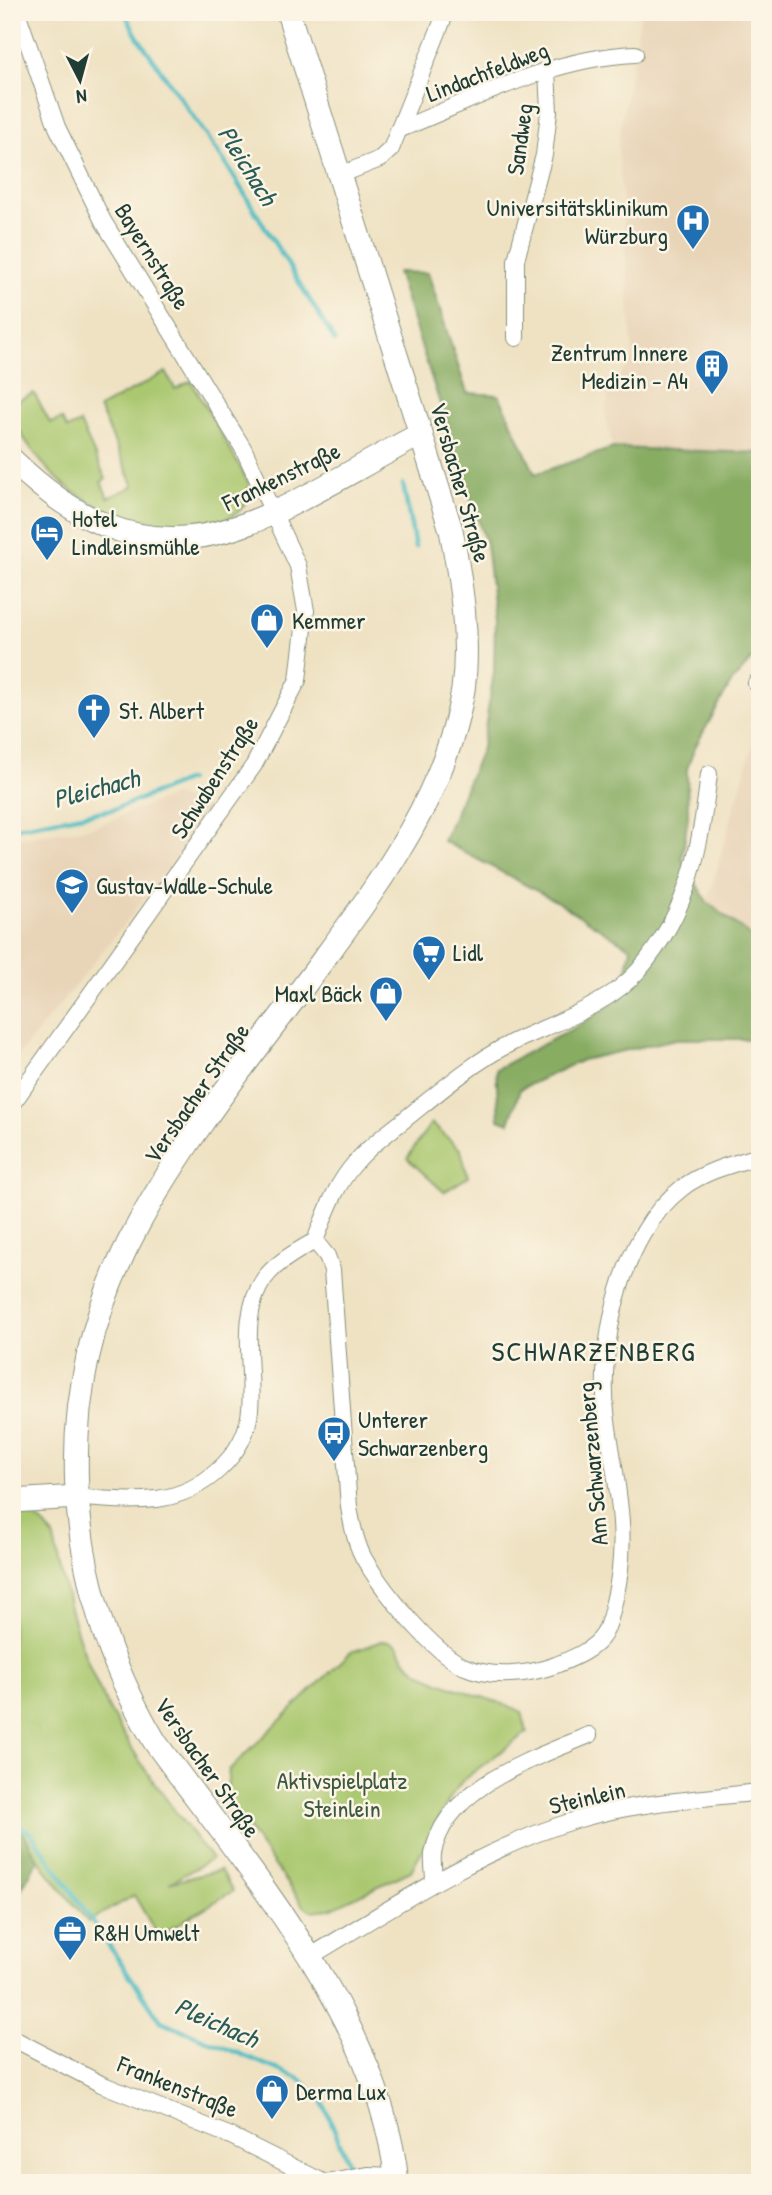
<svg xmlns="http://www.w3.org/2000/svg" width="772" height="2195" viewBox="0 0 772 2195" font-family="'Patrick Hand',sans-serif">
	<rect width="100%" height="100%" fill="#fcf5e5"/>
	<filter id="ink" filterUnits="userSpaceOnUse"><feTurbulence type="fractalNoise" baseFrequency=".0143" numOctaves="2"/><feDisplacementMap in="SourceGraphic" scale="14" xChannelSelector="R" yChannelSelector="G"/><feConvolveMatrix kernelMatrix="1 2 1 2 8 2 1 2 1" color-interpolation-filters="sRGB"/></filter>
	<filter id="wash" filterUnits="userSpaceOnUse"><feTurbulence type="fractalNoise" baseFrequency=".00686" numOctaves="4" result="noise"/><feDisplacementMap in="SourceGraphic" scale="28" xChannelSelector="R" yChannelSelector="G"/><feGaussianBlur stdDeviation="1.57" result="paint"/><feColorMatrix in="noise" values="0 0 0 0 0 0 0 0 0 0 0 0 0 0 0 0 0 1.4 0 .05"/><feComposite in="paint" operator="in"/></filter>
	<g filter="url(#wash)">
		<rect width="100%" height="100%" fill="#efe2c3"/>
		<!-- built -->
		<g fill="#e8d4b7">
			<polygon points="641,12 760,12 760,453 613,448 605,413 609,390 633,358 618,143"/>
			<polygon points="760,719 760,943 707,902"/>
			<polygon points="174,795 214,812 12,1064 12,839 93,827"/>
		</g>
		<!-- green -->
		<g fill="#aac86f" stroke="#648252" stroke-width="2">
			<path d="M166 372 175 389 191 381 249 483C253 548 132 522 98 506 70 492 51 476 33 451 22 436 12 422 12 403L34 393 50 423 62 419 67 429 80 423 106 479 101 482 108 498 134 486 99 408Z"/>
			<polygon points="431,1123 461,1150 468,1177 444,1192 407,1158"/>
			<path d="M12 1514C33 1515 45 1520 54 1539 64 1590 78 1646 101 1693 130 1753 171 1807 212 1859L169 1883 220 1870 233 1891 158 1936 134 1895 88 1922 38 1860 24 1834 12 1826V1577H15Z"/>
			<path d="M382 1641 392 1642 399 1647C407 1684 491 1695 522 1712L527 1732 463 1780 451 1796 411 1871 330 1909 311 1911 304 1906 226 1798 229 1770 351 1652Z"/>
		</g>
		<!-- forest -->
		<g fill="#87ac62" stroke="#53744b" stroke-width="2">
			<polygon points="397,272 428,273 467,393 499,395 535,474 613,448 760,453 760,650 731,683 695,747 687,769 688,817 682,859 707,902 760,943 760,1039 676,1039 582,1060 520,1089 509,1123 499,1119 496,1069 578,1026 622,998 631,948 554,900 443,841 482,748 494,672 495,620 486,544"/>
			<polygon points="12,1826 24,1834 38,1860 12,1905 15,1874"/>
		</g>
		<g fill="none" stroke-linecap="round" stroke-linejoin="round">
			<!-- stream -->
			<g stroke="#4dbcc3" stroke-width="4.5">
				<polyline points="124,12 137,36 226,164 335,341"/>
				<polyline points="403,484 415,547"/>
				<polyline points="12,828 115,809 188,780"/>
				<polyline points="12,1821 32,1834 161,2021 300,2079 322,2100 347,2160 348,2175"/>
			</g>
		</g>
	</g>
	<g filter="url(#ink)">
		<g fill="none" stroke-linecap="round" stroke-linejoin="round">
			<!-- street casing -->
			<g stroke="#87907c" stroke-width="18">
				<g id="street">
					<path d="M398 130C476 99 550 58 635 54"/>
					<polyline points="340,175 380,159 391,149 446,12"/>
					<polyline points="516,338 516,260 544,155 549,112 547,70"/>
					<polyline points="756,683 760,680"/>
					<polyline points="12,1104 254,765 298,680 306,611 298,566 243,448 103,221 57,127 17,12"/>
					<path d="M315 1241 327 1256 332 1270 349 1507C352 1525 356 1546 366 1562 385 1593 431 1650 463 1666 491 1679 528 1675 556 1665 573 1658 594 1650 604 1634 610 1623 612 1610 615 1598 630 1535 616 1484 607 1421 597 1348 620 1235 682 1188 704 1171 733 1164 760 1156"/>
					<path d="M77 1497C103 1500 130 1502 157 1499 202 1493 246 1456 250 1410 254 1367 238 1317 264 1279 275 1263 298 1250 315 1241 326 1213 335 1185 356 1162 369 1146 388 1133 404 1120 438 1093 472 1063 511 1043 553 1023 608 1006 639 970 690 910 700 849 709 774"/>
					<path d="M434 1881C434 1872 432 1862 433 1854 444 1787 536 1758 589 1735"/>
					<path d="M311 1956C396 1905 480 1849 576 1820 634 1802 700 1799 760 1792"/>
					<polyline points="12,2038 101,2084 231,2136 325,2183"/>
					<polyline points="326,2183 368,2175 396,2176"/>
				</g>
			</g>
			<!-- secondary casing -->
			<g stroke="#87907c" stroke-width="25">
				<g id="secondary">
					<path d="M288 12 451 530C461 582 470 637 463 690 447 790 385 876 326 956 262 1044 190 1129 138 1225 47 1389 60 1583 155 1742 248 1870 381 2019 397 2183"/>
					<path d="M12 460C166 610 268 513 421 434"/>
					<polyline points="12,1501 77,1497"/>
				</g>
			</g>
			<!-- street -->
			<use href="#street" stroke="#fff" stroke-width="16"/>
			<!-- secondary -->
			<use href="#secondary" stroke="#fff" stroke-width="23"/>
		</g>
	</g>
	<!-- icons -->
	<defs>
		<g id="hospital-pin" transform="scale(1.75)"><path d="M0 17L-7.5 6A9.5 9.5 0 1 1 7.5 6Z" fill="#1f6fb2" stroke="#fcf5e5"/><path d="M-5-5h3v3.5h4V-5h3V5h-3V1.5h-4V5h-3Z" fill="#fff"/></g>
		<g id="building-pin" transform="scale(1.75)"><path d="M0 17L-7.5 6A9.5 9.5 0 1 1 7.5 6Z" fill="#1f6fb2" stroke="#fcf5e5"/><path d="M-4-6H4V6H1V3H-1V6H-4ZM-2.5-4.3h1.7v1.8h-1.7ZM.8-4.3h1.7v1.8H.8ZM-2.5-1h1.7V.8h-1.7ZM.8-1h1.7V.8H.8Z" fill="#fff"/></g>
		<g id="hotel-pin" transform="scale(1.75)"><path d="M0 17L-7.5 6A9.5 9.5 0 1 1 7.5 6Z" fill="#1f6fb2" stroke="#fcf5e5"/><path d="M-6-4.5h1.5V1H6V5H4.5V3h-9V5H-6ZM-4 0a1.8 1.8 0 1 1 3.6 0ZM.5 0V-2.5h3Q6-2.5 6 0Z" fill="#fff"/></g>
		<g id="shop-pin" transform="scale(1.75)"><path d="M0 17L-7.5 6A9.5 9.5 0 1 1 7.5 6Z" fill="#1f6fb2" stroke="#fcf5e5"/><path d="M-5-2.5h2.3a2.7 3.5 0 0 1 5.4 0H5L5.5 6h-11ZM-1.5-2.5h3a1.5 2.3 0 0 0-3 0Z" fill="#fff"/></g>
		<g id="church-pin" transform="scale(1.75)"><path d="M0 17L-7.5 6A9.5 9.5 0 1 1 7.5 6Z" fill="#1f6fb2" stroke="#fcf5e5"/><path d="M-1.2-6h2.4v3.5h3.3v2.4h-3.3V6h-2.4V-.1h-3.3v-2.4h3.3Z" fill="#fff"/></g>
		<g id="school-pin" transform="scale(1.75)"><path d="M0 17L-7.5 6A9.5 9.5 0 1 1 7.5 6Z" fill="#1f6fb2" stroke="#fcf5e5"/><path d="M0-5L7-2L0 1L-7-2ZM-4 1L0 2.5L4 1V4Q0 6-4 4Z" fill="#fff"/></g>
		<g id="supermarket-pin" transform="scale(1.75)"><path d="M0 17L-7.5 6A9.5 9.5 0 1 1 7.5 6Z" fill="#1f6fb2" stroke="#fcf5e5"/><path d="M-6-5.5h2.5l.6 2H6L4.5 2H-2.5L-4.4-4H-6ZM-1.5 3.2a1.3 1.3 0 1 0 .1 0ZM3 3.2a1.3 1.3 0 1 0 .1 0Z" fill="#fff"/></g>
		<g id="bus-pin" transform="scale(1.75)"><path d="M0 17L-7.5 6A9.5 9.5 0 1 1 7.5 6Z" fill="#1f6fb2" stroke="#fcf5e5"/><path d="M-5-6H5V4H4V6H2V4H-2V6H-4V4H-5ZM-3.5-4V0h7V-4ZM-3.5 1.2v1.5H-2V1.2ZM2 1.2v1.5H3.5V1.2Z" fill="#fff"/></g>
		<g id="office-pin" transform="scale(1.75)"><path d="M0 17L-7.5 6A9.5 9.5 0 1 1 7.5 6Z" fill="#1f6fb2" stroke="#fcf5e5"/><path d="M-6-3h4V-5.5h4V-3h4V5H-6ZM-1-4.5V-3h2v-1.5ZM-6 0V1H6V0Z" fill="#fff"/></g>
	</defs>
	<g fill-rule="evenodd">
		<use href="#hospital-pin" x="693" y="221"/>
		<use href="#building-pin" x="712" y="366"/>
		<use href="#hotel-pin" x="47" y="532"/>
		<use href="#shop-pin" x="267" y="620"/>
		<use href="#church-pin" x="94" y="710"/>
		<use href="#school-pin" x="72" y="885"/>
		<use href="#supermarket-pin" x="429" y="952"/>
		<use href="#shop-pin" x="386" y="993"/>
		<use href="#bus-pin" x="334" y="1433"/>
		<use href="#office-pin" x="70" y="1932"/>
		<use href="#shop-pin" x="272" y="2091"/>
	</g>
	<g text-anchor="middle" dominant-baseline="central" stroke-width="5" stroke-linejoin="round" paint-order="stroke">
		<!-- street labels -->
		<g font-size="24" fill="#1f3d34" stroke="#fcf5e5">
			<text transform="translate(487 71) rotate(-21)">Lindachfeldweg</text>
			<text transform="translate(519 139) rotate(-82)">Sandweg</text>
			<text transform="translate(153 256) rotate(58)">Bayernstraße</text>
			<text transform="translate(281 476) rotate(-26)">Frankenstraße</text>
			<text transform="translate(461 482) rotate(74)">Versbacher Straße</text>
			<text transform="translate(214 777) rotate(-57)">Schwabenstraße</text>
			<text transform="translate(196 1093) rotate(-55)">Versbacher Straße</text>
			<text transform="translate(592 1464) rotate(-95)">Am Schwarzenberg</text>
			<text transform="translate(208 1767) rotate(55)">Versbacher Straße</text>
			<text transform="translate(587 1797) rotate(-13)">Steinlein</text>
			<text transform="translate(178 2086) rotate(22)">Frankenstraße</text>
		</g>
		<!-- poi labels -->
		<g font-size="24" fill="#1f3d34" stroke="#fcf5e5" text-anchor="start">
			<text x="668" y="207" text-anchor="end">Universitätsklinikum<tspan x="668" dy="28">Würzburg</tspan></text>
			<text x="688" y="352" text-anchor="end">Zentrum Innere<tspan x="688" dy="28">Medizin - A4</tspan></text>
			<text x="72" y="518">Hotel<tspan x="72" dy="28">Lindleinsmühle</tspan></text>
			<text x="292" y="620">Kemmer</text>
			<text x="119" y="710">St. Albert</text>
			<text x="96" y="885">Gustav-Walle-Schule</text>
			<text x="453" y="952">Lidl</text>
			<text x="362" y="993" text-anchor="end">Maxl Bäck</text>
			<text x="358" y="1419">Unterer<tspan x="358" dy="28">Schwarzenberg</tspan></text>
			<text x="94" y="1932">R&amp;H Umwelt</text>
			<text x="296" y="2091">Derma Lux</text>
		</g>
		<!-- park labels -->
		<g font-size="24" fill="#3b5940" stroke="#fcf5e5">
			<text x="342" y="1780">Aktivspielplatz<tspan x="342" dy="28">Steinlein</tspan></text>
		</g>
		<!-- water labels -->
		<g font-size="26" font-style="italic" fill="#2a5d58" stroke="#fcf5e5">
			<text transform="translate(248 165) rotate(58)">Pleichach</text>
			<text transform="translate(96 788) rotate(-15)">Pleichach</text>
			<text transform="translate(217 2022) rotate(24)">Pleichach</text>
		</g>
		<!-- quarter labels -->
		<g font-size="28" letter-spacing="2" fill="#1f3d34" stroke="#fcf5e5">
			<text x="594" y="1351">SCHWARZENBERG</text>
		</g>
	</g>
	<!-- margin -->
	<rect width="772" height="2195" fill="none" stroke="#fcf5e5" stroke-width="42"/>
	<!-- north arrow -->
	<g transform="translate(80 80) rotate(174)" stroke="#fcf5e5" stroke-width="5" paint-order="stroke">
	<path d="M0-5L12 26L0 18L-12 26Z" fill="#1f3d34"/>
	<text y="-10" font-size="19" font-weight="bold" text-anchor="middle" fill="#1f3d34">N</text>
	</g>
</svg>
